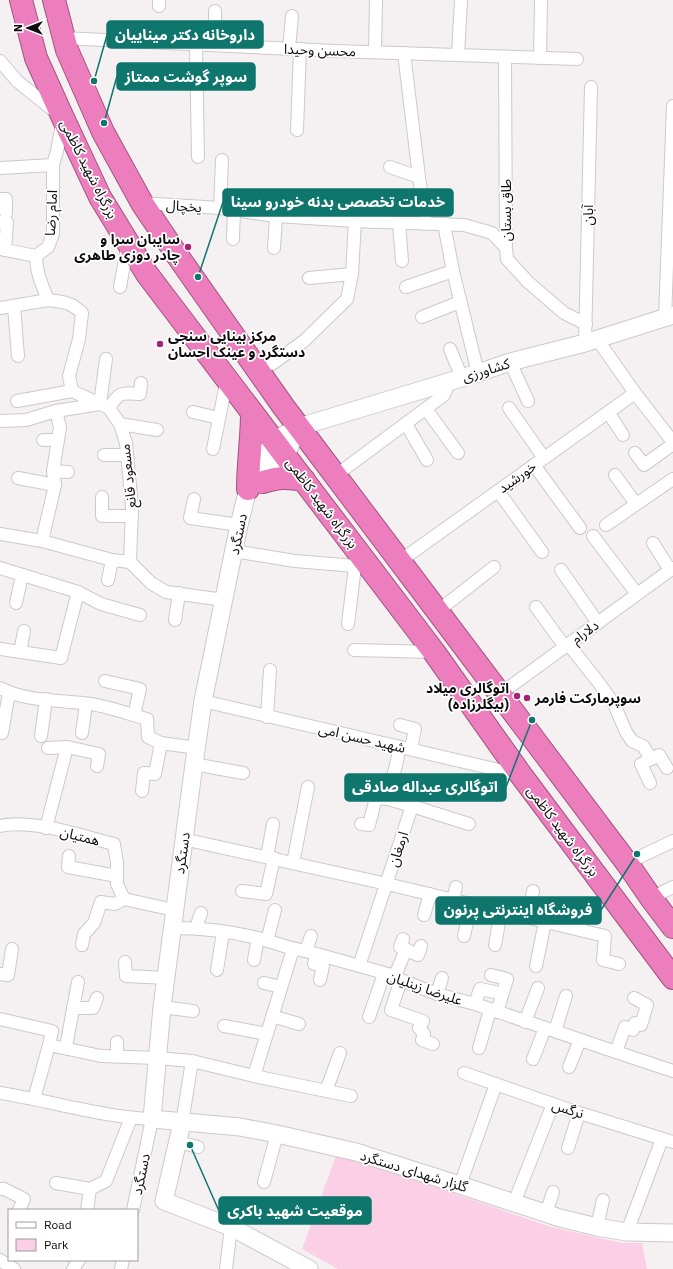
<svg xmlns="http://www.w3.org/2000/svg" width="673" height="1269" viewBox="0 0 673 1269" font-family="'IBM Plex Sans','Noto Sans Arabic',sans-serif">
	<rect width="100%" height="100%" fill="#f5f0f2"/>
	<!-- green -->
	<polygon fill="#fbcfe5" points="337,1153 551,1227 622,1243 642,1243 647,1269 338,1269 302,1249"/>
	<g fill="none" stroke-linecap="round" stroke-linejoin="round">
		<!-- street casing -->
		<g stroke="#cec8cb" stroke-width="14">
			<g id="street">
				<polyline points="159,0 159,6"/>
				<polyline points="63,38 335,51 577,59"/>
				<polyline points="196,44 198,157"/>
				<polyline points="215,45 215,11"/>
				<polyline points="289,49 292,16"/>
				<polyline points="375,52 376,0"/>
				<polyline points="404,53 419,177 426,224"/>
				<polyline points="458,55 461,0"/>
				<polyline points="505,57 506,248 507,259 528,282 564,313 586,324"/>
				<polyline points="540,58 541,0"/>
				<path d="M0 61 17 81 63 118 57 151 53 165V234L48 247 36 256C36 272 42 285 48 300 63 302 71 302 82 313L79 339 69 376 72 391 109 408 120 424 126 443 132 507 130 562 151 583 166 592 224 600"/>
				<polyline points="297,130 300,49"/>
				<polyline points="390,167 419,177"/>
				<polyline points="0,168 53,165"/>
				<polyline points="0,199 6,199 6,213"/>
				<polyline points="142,203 220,208 276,216 355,221 464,225 492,233 506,248"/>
				<polyline points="220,208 222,160"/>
				<polyline points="0,222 7,222 5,250"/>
				<polyline points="372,222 374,201"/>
				<polyline points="399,223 402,261"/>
				<polyline points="444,224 453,271 478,373"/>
				<polyline points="233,239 234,210"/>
				<polyline points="274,248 276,216"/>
				<polyline points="0,249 36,256"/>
				<polyline points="309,278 352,274"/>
				<polyline points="120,287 128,243"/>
				<polyline points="406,287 453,271"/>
				<polyline points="14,306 18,356"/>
				<polyline points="0,308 48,300"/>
				<polyline points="422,317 460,302"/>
				<polyline points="665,318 673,106"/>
				<polyline points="597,339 635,393 673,442"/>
				<polyline points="585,343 591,87"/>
				<polyline points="450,349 462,378"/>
				<polyline points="510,362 528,401"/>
				<polyline points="272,364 304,341 347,299 352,274 355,221"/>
				<polyline points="17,401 72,391"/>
				<path d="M109 408C120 391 121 393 140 394L141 383"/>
				<polyline points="509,408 544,458"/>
				<polyline points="426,409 458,453"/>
				<polyline points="193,412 218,418"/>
				<polyline points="608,412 623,435"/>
				<polyline points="0,421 26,420 56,411 100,404 106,359"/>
				<polyline points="120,424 157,430"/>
				<polyline points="406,424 427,460"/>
				<polyline points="43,440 58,440"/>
				<polyline points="213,449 227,379"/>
				<polyline points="635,453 644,465 673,444"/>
				<polyline points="104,455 127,455"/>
				<polyline points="534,465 580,528"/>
				<polyline points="53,471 68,472"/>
				<polyline points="615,475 636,504"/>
				<polyline points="335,476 444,395 450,381"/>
				<polyline points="18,478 55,485"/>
				<polyline points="498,491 542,552"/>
				<polyline points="102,497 102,516 132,516"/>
				<polyline points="194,499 190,518 239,525"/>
				<polyline points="606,525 673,479"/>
				<polyline points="0,534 42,541 112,560 130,562"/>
				<polyline points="593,536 637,594"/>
				<polyline points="42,541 55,485 53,471 60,427 56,411"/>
				<polyline points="653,543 670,570"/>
				<polyline points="234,551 295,561 355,566 366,560"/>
				<polyline points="400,561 635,393"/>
				<polyline points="0,568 78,592 101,604 140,615"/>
				<polyline points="561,570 598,623"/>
				<polyline points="108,580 112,560"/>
				<polyline points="16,603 22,575"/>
				<polyline points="536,607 565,647"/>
				<polyline points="438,611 494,567"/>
				<polyline points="175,620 179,593"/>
				<polyline points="348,624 355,566"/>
				<polyline points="568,644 599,683 614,704 626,732 632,741 643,746 651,759"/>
				<polyline points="0,649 61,658 78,592"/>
				<polyline points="354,650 434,652"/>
				<polyline points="20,652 24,631"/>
				<polyline points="105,681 140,689 134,715"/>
				<path d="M0 688C26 702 62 700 91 704 110 707 129 714 147 719L148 737 161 743 197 748"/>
				<polyline points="500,694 673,568"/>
				<polyline points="203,701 520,775"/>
				<polyline points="267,717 270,670"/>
				<polyline points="400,725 415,729 411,749"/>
				<polyline points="2,733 9,693"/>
				<polyline points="82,733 86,704"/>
				<polyline points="41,736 46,699"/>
				<polyline points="48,748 67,747 99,754 97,766"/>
				<polyline points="194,764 243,773"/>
				<polyline points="650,783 641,764 659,755 667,768"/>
				<polyline points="142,791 144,773 155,774 161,743"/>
				<polyline points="412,806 469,824"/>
				<polyline points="361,824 369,825 376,798 388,799"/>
				<path d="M0 826C33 819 82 836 114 844L117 863V884L124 899 174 910"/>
				<polyline points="46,828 67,747"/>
				<polyline points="183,839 387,884 605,936 603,960 619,964"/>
				<polyline points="69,856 68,867 117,876"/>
				<polyline points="267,857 273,824"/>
				<polyline points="293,863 308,787"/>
				<polyline points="627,863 673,841"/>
				<polyline points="242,891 266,894 274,858"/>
				<polyline points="651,898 673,887"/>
				<polyline points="453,900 456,887"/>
				<polyline points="424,915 430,894"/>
				<polyline points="527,917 533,891"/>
				<path d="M172 928C200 928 230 931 258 938 274 942 289 949 306 951L395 976 401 980 437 994 475 1004 616 1052 673 1071"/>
				<polyline points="196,928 201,913"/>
				<polyline points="464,936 471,904"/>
				<polyline points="403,939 400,947 418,955 421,946"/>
				<polyline points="267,941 275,910"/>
				<polyline points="82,945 84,934 94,923 101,902 115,904 124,899"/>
				<polyline points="495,945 501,911"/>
				<polyline points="306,951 311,936"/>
				<polyline points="316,954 314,964 323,966 320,980"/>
				<polyline points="254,960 258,938"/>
				<polyline points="125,962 126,976 166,978"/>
				<polyline points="359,966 412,806 388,799 400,747"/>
				<polyline points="536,966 545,922"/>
				<polyline points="217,970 223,932"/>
				<polyline points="0,974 8,975 12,949"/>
				<polyline points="491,975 507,979 497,1012"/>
				<polyline points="395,976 406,949"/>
				<polyline points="401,980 391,1010 423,1021 419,1028 424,1034 422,1040 433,1044"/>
				<polyline points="264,983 281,987"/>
				<polyline points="437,994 442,978"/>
				<polyline points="475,1004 480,989 495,992"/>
				<polyline points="162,1007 193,1011"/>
				<polyline points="73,1008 93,1008 97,998"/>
				<polyline points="272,1016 299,1024"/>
				<polyline points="369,1017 384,974"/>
				<polyline points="0,1019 52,1031 49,1045"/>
				<polyline points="525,1022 538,988"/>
				<polyline points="224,1026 267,1034"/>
				<polyline points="555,1031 566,996"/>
				<polyline points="66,1047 78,982"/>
				<polyline points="479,1048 490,1010"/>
				<polyline points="616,1052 625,1027 633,1030 635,1023 641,1025 647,1005 634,998"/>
				<polyline points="117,1055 117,1042"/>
				<polyline points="533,1059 545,1028"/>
				<polyline points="569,1067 580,1040"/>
				<polyline points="464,1073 570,1110 673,1142"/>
				<polyline points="254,1076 293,949"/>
				<polyline points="326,1091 340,1053"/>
				<path d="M0 1093C51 1101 101 1117 152 1119L133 1210"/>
				<polyline points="34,1099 49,1045 101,1056 157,1058 192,1061 254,1076 351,1096"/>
				<polyline points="182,1123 192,1061"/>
				<polyline points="178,1142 198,1147"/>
				<polyline points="568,1148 579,1113"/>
				<polyline points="264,1182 277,1134"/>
				<polyline points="56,1183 90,1189 106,1181 131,1118"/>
				<polyline points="460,1185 496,1084"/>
				<polyline points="0,1189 4,1189 24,1199 19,1210"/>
				<polyline points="514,1203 553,1104"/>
				<polyline points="87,1210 90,1189"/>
				<polyline points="546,1214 553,1192"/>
				<polyline points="597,1227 603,1200"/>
				<polyline points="627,1232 662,1139"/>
				<polyline points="0,1260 14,1269"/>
				<polyline points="73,1269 79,1260"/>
				<polyline points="121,1269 123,1260"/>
				<polyline points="226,1269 231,1227"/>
			</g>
		</g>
		<!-- secondary casing -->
		<g stroke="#cec8cb" stroke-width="19">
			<g id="secondary">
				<polyline points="673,315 585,343 510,362 478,373 299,427 274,440 262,459 248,489 239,525 203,701 194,764 162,1007 152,1119 240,1127 277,1134 356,1152 460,1185 560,1218 597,1227 627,1232 673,1233"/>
				<polyline points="261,484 286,455 299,427"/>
				<polyline points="182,1123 164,1201 231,1227 309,1269"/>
			</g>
		</g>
		<!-- highway casing -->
		<g stroke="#9f567f" stroke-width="24">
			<g id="highway">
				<polyline points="21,0 36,58 63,118 100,197 147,274 434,652 521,775 673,978"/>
				<polyline points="54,0 67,50 103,132 142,203 177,255 283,406 627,863 651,898 673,927"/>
				<path d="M263 482C280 477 286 477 304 480"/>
				<path d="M248 489C248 463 252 438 252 413"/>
			</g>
		</g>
		<!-- street -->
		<use href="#street" stroke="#fff" stroke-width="12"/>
		<!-- secondary -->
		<use href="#secondary" stroke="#fff" stroke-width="17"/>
		<!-- highway -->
		<use href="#highway" stroke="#ed7ebd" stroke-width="22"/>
	</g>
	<!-- markers -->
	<g fill="#a32476" stroke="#fff" stroke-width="1.5">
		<circle cx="188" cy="247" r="4"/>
		<circle cx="160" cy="344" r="4"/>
		<circle cx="517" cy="696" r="4"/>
		<circle cx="527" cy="698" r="4"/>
	</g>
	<g text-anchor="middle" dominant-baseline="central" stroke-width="3.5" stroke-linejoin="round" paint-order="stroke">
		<!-- street labels -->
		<g font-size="14" fill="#0d0b0c" stroke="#fff">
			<text transform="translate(320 50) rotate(2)">محسن وحیدا</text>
			<text transform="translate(89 169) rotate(63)">بزرگراه شهید کاظمی</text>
			<text transform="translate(184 206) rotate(4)">یخچال</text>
			<text transform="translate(506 210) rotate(-90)">طاق بستان</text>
			<text transform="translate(51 213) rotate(-87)">امام رضا</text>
			<text transform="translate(588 215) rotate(-89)">آبان</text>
			<text transform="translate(486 370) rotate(-17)">کشاورزی</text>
			<text transform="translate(128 476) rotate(-96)">مسعود قانع</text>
			<text transform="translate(517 477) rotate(-36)">خورشید</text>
			<text transform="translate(322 503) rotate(53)">بزرگراه شهید کاظمی</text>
			<text transform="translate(238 534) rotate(-78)">دستگرد</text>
			<text transform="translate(585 632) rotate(-36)">دلارام</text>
			<text transform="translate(362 738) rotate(13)">شهید حسن امی</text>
			<text transform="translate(563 831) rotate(53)">بزرگراه شهید کاظمی</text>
			<text transform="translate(80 836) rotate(14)">همتیان</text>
			<text transform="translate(398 849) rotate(-72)">ارمغان</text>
			<text transform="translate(182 853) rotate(-82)">دستگرد</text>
			<text transform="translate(425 988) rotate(19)">علیرضا زینلیان</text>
			<text transform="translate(568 1109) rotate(18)">نرگس</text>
			<text transform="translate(414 1171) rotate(17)">گلزار شهدای دستگرد</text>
			<text transform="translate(141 1174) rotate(-78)">دستگرد</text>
		</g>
		<!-- poi labels -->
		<g font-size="14" font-weight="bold" fill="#0d0b0c" stroke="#fff" text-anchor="end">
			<text x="180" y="239">سایبان سرا و<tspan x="180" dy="16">چادر دوزی طاهری</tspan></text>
			<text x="168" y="336" text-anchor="start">مرکز بینایی سنجی<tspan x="168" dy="16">دستگرد و عینک احسان</tspan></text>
			<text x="509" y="688">اتوگالری میلاد<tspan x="509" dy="16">(بیگلرزاده)</tspan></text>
			<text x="535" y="698" text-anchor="start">سوپرمارکت فارمر</text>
		</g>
	</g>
	<!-- callouts -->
	<path fill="none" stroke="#0f766e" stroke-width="1.5" d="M94 81L107 35M104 123L117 76M198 277L223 202M532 720L506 787M637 854L601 910M190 1145L219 1211"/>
	<g fill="#0f766e" stroke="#fff" stroke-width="1.5">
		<circle cx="94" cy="81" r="4"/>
		<circle cx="104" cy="123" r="4"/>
		<circle cx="198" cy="277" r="4"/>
		<circle cx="532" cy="720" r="4"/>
		<circle cx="637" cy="854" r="4"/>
		<circle cx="190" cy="1145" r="4"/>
	</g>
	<g fill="#0f766e" stroke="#0f766e" stroke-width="1.5">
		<rect x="107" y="21" width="156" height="27" rx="4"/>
		<rect x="117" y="63" width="138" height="27" rx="4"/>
		<rect x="223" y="189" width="230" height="27" rx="4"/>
		<rect x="345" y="774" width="161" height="27" rx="4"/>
		<rect x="436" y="897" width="165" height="27" rx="4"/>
		<rect x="219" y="1197" width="152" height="27" rx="4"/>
	</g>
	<g font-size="15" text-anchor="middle" font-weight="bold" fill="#fff">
		<text x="185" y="40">داروخانه دکتر میناییان</text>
		<text x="186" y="82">سوپر گوشت ممتاز</text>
		<text x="338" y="207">خدمات تخصصی بدنه خودرو سینا</text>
		<text x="425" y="792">اتوگالری عبداله صادقی</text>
		<text x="518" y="915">فروشگاه اینترنتی پرنون</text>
		<text x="295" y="1216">موقعیت شهید باکری</text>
	</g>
	<!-- legend -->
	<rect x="8" y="1209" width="130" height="52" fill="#ffffff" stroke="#9e9d9e"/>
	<rect x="16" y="1222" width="20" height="6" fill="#ffffff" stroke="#9e9d9e"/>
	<text x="44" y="1229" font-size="12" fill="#0d0b0c">Road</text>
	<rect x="16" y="1239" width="20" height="12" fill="#fbcfe5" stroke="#9e9d9e"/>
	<text x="44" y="1249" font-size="12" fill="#0d0b0c">Park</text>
	<!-- north arrow -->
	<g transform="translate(28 28) rotate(270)" stroke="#ffffff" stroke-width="3" paint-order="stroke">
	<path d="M0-3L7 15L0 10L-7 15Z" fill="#0d0b0c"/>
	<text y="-6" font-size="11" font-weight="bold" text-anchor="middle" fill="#0d0b0c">N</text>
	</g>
</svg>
